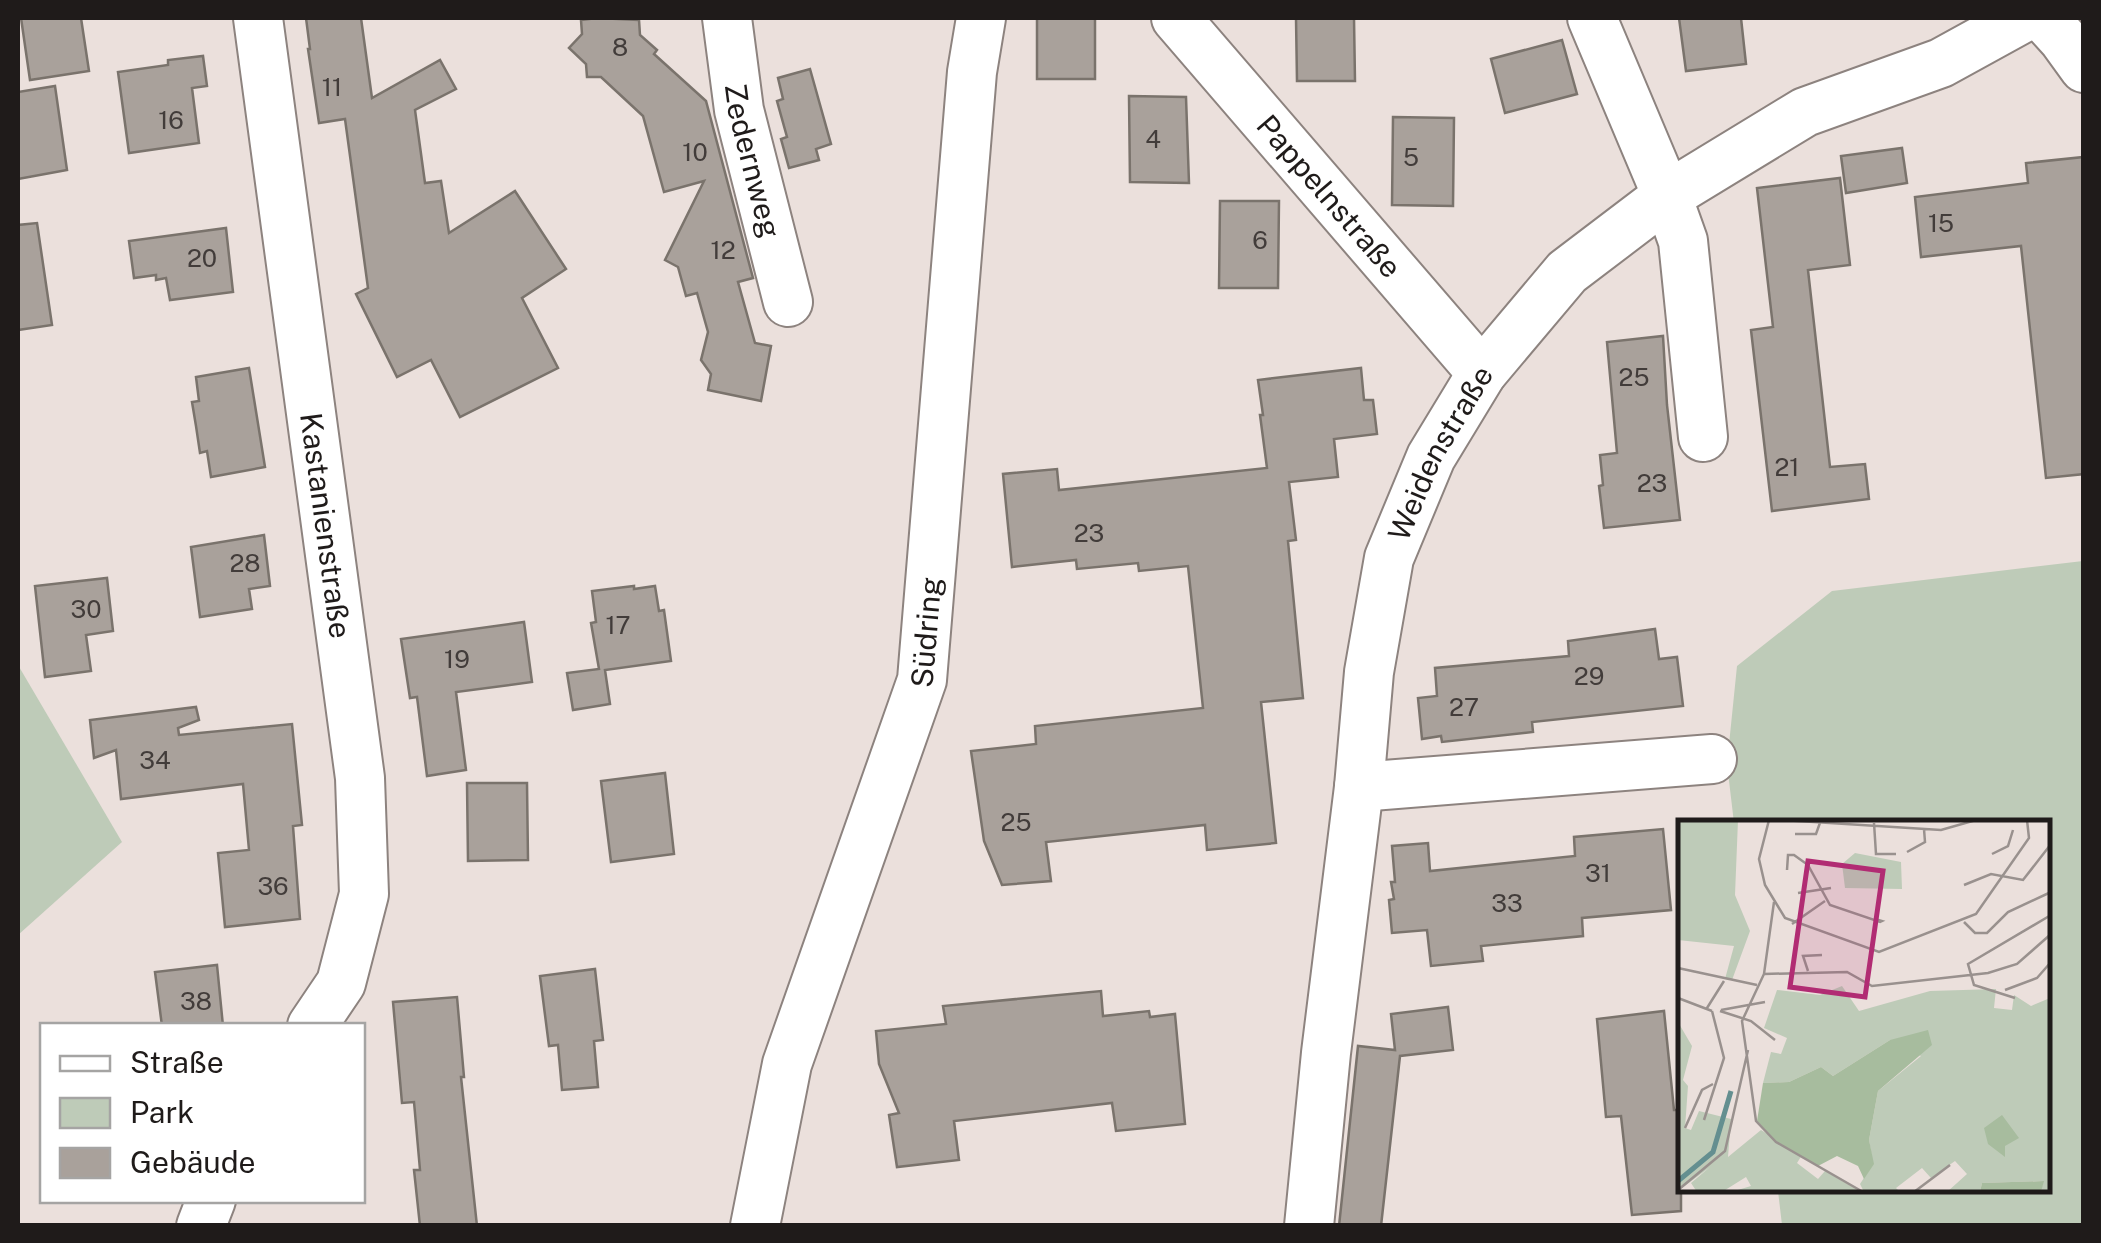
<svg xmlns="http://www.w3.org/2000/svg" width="2101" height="1243" viewBox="0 0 2101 1243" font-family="'Public Sans',sans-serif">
	<rect width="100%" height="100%" fill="#ebe0dc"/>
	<!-- green -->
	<g fill="#becbb8">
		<polygon points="2083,561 2083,1225 1782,1225 1778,1191 2048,1190 2048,823 1734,823 1727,764 1737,666 1832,591"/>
		<polygon points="18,665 122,842 18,935"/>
	</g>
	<!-- building -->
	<g fill="#a9a19b" stroke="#7a736c" stroke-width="2.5">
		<polygon points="21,18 81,18 89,71 30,80"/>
		<polygon points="306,18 361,18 372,98 440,60 456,89 415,110 425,183 441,181 449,233 515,191 566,269 522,298 558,368 460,417 431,360 397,377 356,294 368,288 345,119 319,123 308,49 310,49"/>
		<polygon points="597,18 639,20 640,35 657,50 654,54 706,101 753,278 738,282 755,343 771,346 761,401 708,390 711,374 701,360 708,332 697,293 686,296 678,267 665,260 704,181 664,192 643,116 601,77 587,77 586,64 569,48 582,34 581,20"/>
		<rect x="1037" y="18" width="58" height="61"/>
		<polygon points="1296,18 1354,18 1355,81 1297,81"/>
		<polygon points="1679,18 1741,18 1746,64 1686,71"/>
		<polygon points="1562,40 1577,94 1505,113 1491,59"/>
		<polygon points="203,56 207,86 192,88 199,143 129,153 118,72 168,65 168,60"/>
		<polygon points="810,69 831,144 816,149 819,160 789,168 781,139 787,137 777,101 783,99 778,78"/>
		<polygon points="55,86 67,170 18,179 18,92"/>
		<polygon points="1129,96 1186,97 1189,183 1130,182"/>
		<polygon points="1393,117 1454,118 1453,206 1392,205"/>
		<polygon points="1902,148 1907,183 1846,193 1841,156"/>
		<polygon points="2084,157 2084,474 2046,478 2021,246 1921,257 1915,197 2028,183 2026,163"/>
		<polygon points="1840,178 1850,265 1808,270 1830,467 1865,464 1869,499 1772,511 1751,330 1773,327 1757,188"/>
		<polygon points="1220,201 1279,201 1278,288 1219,288"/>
		<polygon points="37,223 52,325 18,330 18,225"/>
		<polygon points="226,228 233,292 170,300 166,278 156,280 156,275 134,278 129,241"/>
		<polygon points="1663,336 1667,405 1680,520 1604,528 1599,486 1603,485 1600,455 1617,453 1607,342"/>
		<polygon points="249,368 265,467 211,477 207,451 200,453 196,426 192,402 199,401 196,377"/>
		<polygon points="1361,368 1364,400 1373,400 1377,434 1334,439 1338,477 1289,482 1296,540 1288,541 1303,698 1261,702 1276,843 1207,850 1205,825 1046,842 1051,881 1002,885 984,841 971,751 1036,744 1035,726 1203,708 1188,566 1139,571 1138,563 1077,569 1076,560 1012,567 1003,474 1057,469 1059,490 1267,468 1260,415 1263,415 1258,380"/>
		<polygon points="264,535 270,586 249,589 252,609 200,617 191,547"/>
		<polygon points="107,578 113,631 86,635 91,671 45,677 35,586"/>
		<polygon points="634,586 634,589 655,586 659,611 664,610 671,661 605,670 610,704 573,710 567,673 599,669 591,623 596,622 592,591"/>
		<polygon points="524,622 532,682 456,692 466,770 427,776 417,697 410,698 401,639"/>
		<polygon points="1655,629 1659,659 1677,657 1683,706 1532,722 1533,732 1442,742 1441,736 1422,739 1418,698 1437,696 1435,668 1569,656 1568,641"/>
		<polygon points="196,707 199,720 178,728 179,735 292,724 302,825 293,826 300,919 225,927 218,853 249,850 243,784 121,799 116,750 94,758 90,720"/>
		<polygon points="665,773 674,854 611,862 601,781"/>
		<polygon points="467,783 527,783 528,860 468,861"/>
		<polygon points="1663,829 1671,910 1582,918 1583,936 1481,946 1483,961 1431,966 1427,930 1392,933 1389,900 1394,899 1391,882 1395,882 1392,846 1428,843 1430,871 1575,856 1574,837"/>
		<polygon points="217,965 223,1026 162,1026 155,972"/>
		<polygon points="595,969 603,1040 594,1041 598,1087 562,1090 558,1045 549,1046 540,976"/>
		<polygon points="1101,991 1103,1016 1149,1011 1150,1017 1175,1014 1185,1124 1116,1131 1112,1103 954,1121 959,1160 897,1167 889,1115 899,1113 879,1064 876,1031 946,1024 943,1006"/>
		<polygon points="457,997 464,1077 461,1077 477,1226 420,1226 414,1170 420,1170 414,1102 402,1103 393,1002"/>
		<polygon points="1448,1007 1453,1050 1400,1056 1381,1226 1339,1226 1358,1046 1395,1050 1391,1014"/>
		<polygon points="1664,1011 1674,1110 1681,1110 1681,1211 1632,1215 1621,1116 1606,1117 1597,1019"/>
	</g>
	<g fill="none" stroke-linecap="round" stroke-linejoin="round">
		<!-- minor casing -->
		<g stroke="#8d837f" stroke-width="52">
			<g id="minor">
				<path id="s1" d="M258 18 360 778 364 894 341 983 312 1026"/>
				<path id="s2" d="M727 18 739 110 788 302"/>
				<path id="s3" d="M1176 18 1482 373"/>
				<polyline points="1592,18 1667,196 1683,241 1703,437"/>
				<polyline points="2044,18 2063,39 2084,68"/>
				<polyline points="1359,787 1712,759"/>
				<polyline points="201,1226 211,1200"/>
				<path id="s4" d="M755 1226 787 1064 922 680 972 72 981 18"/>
				<path id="s5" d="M1309 1226 1326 1053 1359 787 1369 672 1389 558 1431 457 1482 373 1567 272 1667 196 1805 112 1941 63 2023 18"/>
			</g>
		</g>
		<!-- minor -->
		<use href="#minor" stroke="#fff" stroke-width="48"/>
	</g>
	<g text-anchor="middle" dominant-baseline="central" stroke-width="8" stroke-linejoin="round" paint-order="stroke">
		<!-- number labels -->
		<g font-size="25" fill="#423c3a">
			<text x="620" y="47">8</text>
			<text x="332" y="87">11</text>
			<text x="171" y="120">16</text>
			<text x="1153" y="139">4</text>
			<text x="695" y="152">10</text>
			<text x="1411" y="157">5</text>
			<text x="1941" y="223">15</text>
			<text x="1260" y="240">6</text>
			<text x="723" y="250">12</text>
			<text x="202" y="258">20</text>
			<text x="1634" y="377">25</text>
			<text x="1787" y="467">21</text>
			<text x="1652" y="483">23</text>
			<text x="1089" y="533">23</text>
			<text x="245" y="563">28</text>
			<text x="86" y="609">30</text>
			<text x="618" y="625">17</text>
			<text x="457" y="659">19</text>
			<text x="1589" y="676">29</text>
			<text x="1464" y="707">27</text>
			<text x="155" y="760">34</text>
			<text x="1016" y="822">25</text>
			<text x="1598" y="873">31</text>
			<text x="273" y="886">36</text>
			<text x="1507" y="903">33</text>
			<text x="196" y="1001">38</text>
		</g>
		<!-- street labels -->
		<g font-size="30" fill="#1f1b1a" stroke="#fff">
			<text stroke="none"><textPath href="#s2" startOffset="145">Zedernweg</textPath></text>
			<text stroke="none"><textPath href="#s3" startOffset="235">Pappelnstraße</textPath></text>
			<text stroke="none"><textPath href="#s5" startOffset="790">Weidenstraße</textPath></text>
			<text stroke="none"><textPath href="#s1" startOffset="512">Kastanienstraße</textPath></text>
			<text stroke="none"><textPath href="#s4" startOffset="620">Südring</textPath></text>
		</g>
	</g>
	<!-- overview -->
	<g transform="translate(1678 820)">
		<rect width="372" height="372" fill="#ebe0dc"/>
		<path d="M0 0H60L57 75 72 111 54 160 47 159 56 126 0 120ZM177 33 223 42 224 69 167 68 164 44ZM164 166 181 191 252 171 318 169 316 188 334 190 336 175 353 186 372 178V372H363L365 361 304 363 302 372H269L289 354 277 341 253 358 244 348 218 368 222 372H186L182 364 195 344 191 320 200 271 243 236 212 220 155 256 143 247 111 262 85 263 93 232 103 234 109 218 86 208 99 170 142 175ZM0 202 14 226 5 260 10 266 7 308 13 310 21 291 53 299 50 337 83 310 124 335 119 343 140 359 147 351 183 372H53L73 366 68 357 44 372H19L13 363 32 347 0 371Z" fill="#becbb8"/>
		<path d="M250 210 254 225 200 271 191 320 196 344 186 359 180 346 159 336 140 346 98 321 79 301 85 263 111 262 143 247 155 256 212 220ZM324 295 341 318 327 326V337L310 324 306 308ZM366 361 363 372H302L304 363Z" fill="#a7bc9e"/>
		<path fill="none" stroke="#648f90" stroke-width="5" d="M0 361 35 332 53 271"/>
		<path fill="none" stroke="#99918e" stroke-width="2.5" d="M91 0 81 39 87 65 107 98 201 132 298 94 351 18 349 0M104 0 263 10 298 0M196 3 198 34H218M117 14H138L143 0M229 32 247 22 246 9M314 34 330 26 335 10M109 50 110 35H116L130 45 152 85 202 102 204 101 197 99M286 65 313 54 345 60 373 24M120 73 153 68M96 82 86 154 64 201 78 301 98 322 185 372M286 102 297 113H309L330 92 373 72M114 104 147 81M0 148 79 165M130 151 125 136 144 135M86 154 169 152 194 166 310 153 339 144 373 114M327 170 359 158 373 142M0 178 34 191M337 178 296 165 290 144 373 95M29 188 46 161M43 190 87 182M42 191 73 201 97 220M26 300 46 238 34 191M7 308 24 270 35 264M0 370 47 331 70 230M236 372 272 345"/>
		<path fill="#b12c73" fill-opacity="0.15" stroke="#b12c73" stroke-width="5" d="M130 41 205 51 187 177 112 167Z"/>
		<rect width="372" height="372" fill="none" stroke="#1f1b1a" stroke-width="5"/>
	</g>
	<!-- border -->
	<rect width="2101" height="1243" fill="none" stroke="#1f1b1a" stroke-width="40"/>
	<!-- legend -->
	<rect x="40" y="1023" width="325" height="180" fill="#ffffff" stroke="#a5a4a3" stroke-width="2.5"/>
	<rect x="60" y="1056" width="50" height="15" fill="#ffffff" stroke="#a5a4a3" stroke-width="2.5"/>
	<text x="130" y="1073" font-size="30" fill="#1f1b1a">Straße</text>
	<rect x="60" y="1098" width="50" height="30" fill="#becbb8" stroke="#a5a4a3" stroke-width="2.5"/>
	<text x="130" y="1123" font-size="30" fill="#1f1b1a">Park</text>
	<rect x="60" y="1148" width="50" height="30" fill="#a9a19b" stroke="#a5a4a3" stroke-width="2.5"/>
	<text x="130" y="1173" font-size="30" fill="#1f1b1a">Gebäude</text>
</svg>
